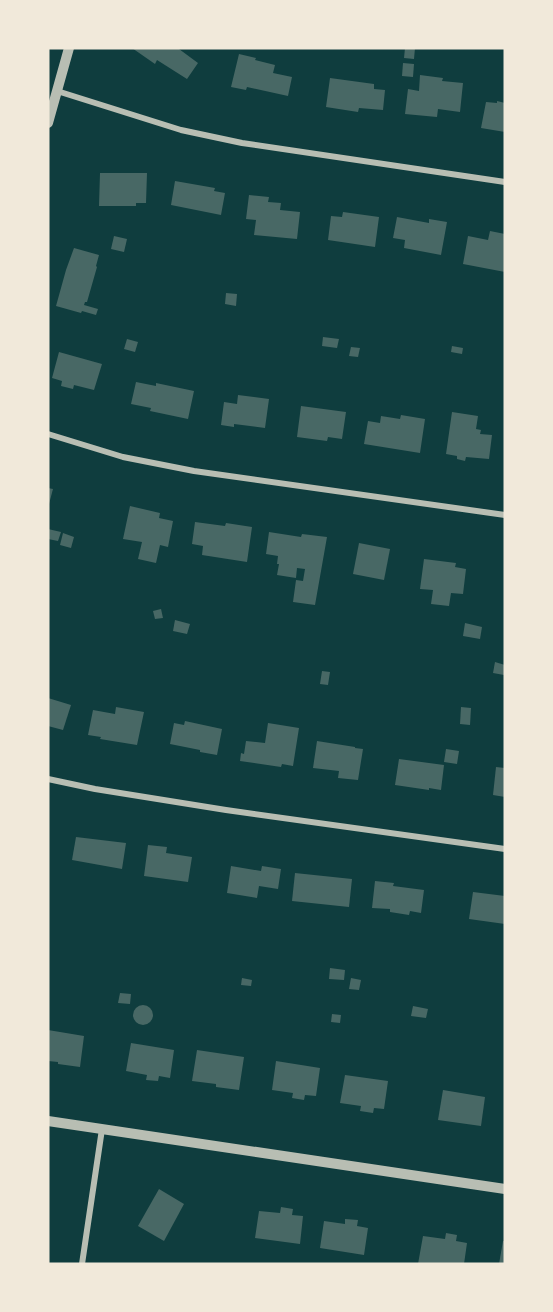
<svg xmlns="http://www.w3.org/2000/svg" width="553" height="1312" viewBox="0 0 553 1312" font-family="'DM Sans',sans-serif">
	<rect width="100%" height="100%" fill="#0f3d3e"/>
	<!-- building -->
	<g fill="#486865">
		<polygon points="132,48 180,48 179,49 198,63 187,79 157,60 155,64"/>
		<polygon points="405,48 415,48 414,59 404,58"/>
		<polygon points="239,54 256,58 255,60 275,65 273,73 292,77 288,96 247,87 246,90 231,87"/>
		<polygon points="403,63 414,64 413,77 402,76"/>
		<polygon points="420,75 443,78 442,81 463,83 460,112 438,109 437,117 405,114 408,89 419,91"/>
		<polygon points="330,78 374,84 374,89 385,90 383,110 359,108 358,112 326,107"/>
		<polygon points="497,101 505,103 505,132 481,128 486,102 497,103"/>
		<polygon points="100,173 147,173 146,203 136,203 136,206 99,206"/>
		<polygon points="175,181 215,188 214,191 225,193 221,215 171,205"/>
		<polygon points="249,195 269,197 268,202 281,203 280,210 300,212 297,239 254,235 256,220 246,219"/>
		<polygon points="343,212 379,217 375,247 328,240 331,216 342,217"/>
		<polygon points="397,217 429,223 429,219 447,222 441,255 404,248 405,240 393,238"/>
		<polygon points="490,231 505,234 505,272 463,264 468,236 488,240"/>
		<polygon points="114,236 127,239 124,252 111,249"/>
		<polygon points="74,248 99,255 96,266 97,267 87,302 85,302 84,305 98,309 96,315 82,311 81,313 56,306 66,270"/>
		<polygon points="226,293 237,294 236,306 225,304"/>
		<polygon points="323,337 339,339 337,348 322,346"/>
		<polygon points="127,339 138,342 135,352 124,349"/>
		<polygon points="452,346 463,348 462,354 451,352"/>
		<polygon points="351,347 360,348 358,357 349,356"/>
		<polygon points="59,352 102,364 94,390 74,385 73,389 61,386 62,381 52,378"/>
		<polygon points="136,382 156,386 156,383 194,391 188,419 150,411 151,408 131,404"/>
		<polygon points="238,395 269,399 265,428 234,424 234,427 221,425 224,402 237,404"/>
		<polygon points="301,406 346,412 342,439 328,437 327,441 297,437"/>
		<polygon points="452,412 478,416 476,429 481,430 480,434 492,435 489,459 466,457 465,461 457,459 457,456 446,454"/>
		<polygon points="401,415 425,419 420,453 364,444 368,421 380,423 381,416 400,419"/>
		<polygon points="48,488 53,489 49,504 48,504"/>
		<polygon points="130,506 160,513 159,518 173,521 168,547 160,545 156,563 138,559 142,542 123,539"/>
		<polygon points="195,522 225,526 226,523 252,527 247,562 202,555 203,546 192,544"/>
		<polygon points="48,529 61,532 58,541 48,539"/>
		<polygon points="269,532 301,537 302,534 327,537 315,605 293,602 296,580 303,581 305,569 297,568 296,578 277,575 279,564 277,564 278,556 266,554"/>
		<polygon points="63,533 74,537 71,548 60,545"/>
		<polygon points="359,543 390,549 384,580 353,574"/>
		<polygon points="424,559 456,563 455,567 466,569 463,594 451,593 449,606 431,604 433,590 420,589"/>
		<polygon points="161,609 163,618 155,619 153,611"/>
		<polygon points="175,620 190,624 187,634 173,631"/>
		<polygon points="465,623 482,627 480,639 463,636"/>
		<polygon points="495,662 505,665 504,675 493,673"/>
		<polygon points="322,671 330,672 328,685 320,684"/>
		<polygon points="48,698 71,705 63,730 48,726"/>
		<polygon points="116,707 144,712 137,745 100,739 101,737 88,735 93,710 115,714"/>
		<polygon points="461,707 471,708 470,725 460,724"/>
		<polygon points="185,721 222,729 217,755 200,752 200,750 170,744 174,723 184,725"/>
		<polygon points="268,723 299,728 293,766 282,764 281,767 240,761 241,753 244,754 246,741 265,743"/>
		<polygon points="317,741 355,747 355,748 363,749 358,780 338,778 339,771 313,768"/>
		<polygon points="446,749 459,751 457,764 444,762"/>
		<polygon points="399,759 444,765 441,790 429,788 429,790 395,785"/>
		<polygon points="496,767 505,768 505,797 493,795"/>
		<polygon points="76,837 126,843 122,869 72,860"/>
		<polygon points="148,845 167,847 166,853 192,857 188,882 144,876"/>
		<polygon points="231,866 261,871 262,866 281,869 278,889 259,886 257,898 227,893"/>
		<polygon points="295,873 352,879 349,907 292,901"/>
		<polygon points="375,881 394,883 393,886 424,890 421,913 410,911 409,915 390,912 390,909 372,908"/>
		<polygon points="473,892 505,896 505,924 469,919"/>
		<polygon points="330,968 345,970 344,980 329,979"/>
		<polygon points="242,978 252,980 251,986 241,985"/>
		<polygon points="351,978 361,980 359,990 349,989"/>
		<polygon points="120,993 131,994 130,1004 118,1003"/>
		<circle cx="143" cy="1015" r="10"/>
		<polygon points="413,1006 428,1009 426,1018 411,1016"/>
		<polygon points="332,1014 341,1015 340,1023 331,1022"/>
		<polygon points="48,1030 84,1036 80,1067 58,1064 58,1062 48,1061"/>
		<polygon points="131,1043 174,1050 170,1078 159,1076 158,1081 146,1080 147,1075 126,1071"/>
		<polygon points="197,1050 244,1057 239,1090 216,1087 216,1084 192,1081"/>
		<polygon points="276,1061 320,1068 316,1096 305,1095 304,1100 292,1098 293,1093 272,1090"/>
		<polygon points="345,1075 388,1081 384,1109 374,1108 373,1113 360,1111 361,1106 340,1103"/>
		<polygon points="443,1090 485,1097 481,1126 438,1120"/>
		<polygon points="159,1189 184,1204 164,1241 138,1226"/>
		<polygon points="281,1207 293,1209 292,1215 303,1216 300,1244 255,1238 259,1211 280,1213"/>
		<polygon points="345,1219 358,1220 357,1226 368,1228 364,1255 320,1248 324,1221 345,1224"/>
		<polygon points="446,1233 457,1235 456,1241 467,1243 464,1264 418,1264 423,1236 445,1239"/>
		<polygon points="503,1241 505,1241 505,1264 499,1264"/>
	</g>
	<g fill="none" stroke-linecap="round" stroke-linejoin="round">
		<!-- minor -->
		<g stroke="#b8beb3" stroke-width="6">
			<polyline points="57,91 181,130 242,143 505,182"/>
			<polyline points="48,434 123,457 194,471 505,515"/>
			<polyline points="48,779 95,789 226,810 505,849"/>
			<polyline points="82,1264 102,1129"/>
		</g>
		<!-- tertiary -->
		<g stroke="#b8beb3" stroke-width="10">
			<polyline points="48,123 69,48"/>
			<polyline points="48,1121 505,1189"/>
		</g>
	</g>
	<!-- border -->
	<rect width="553" height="1312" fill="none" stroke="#f1e9da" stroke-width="99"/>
</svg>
